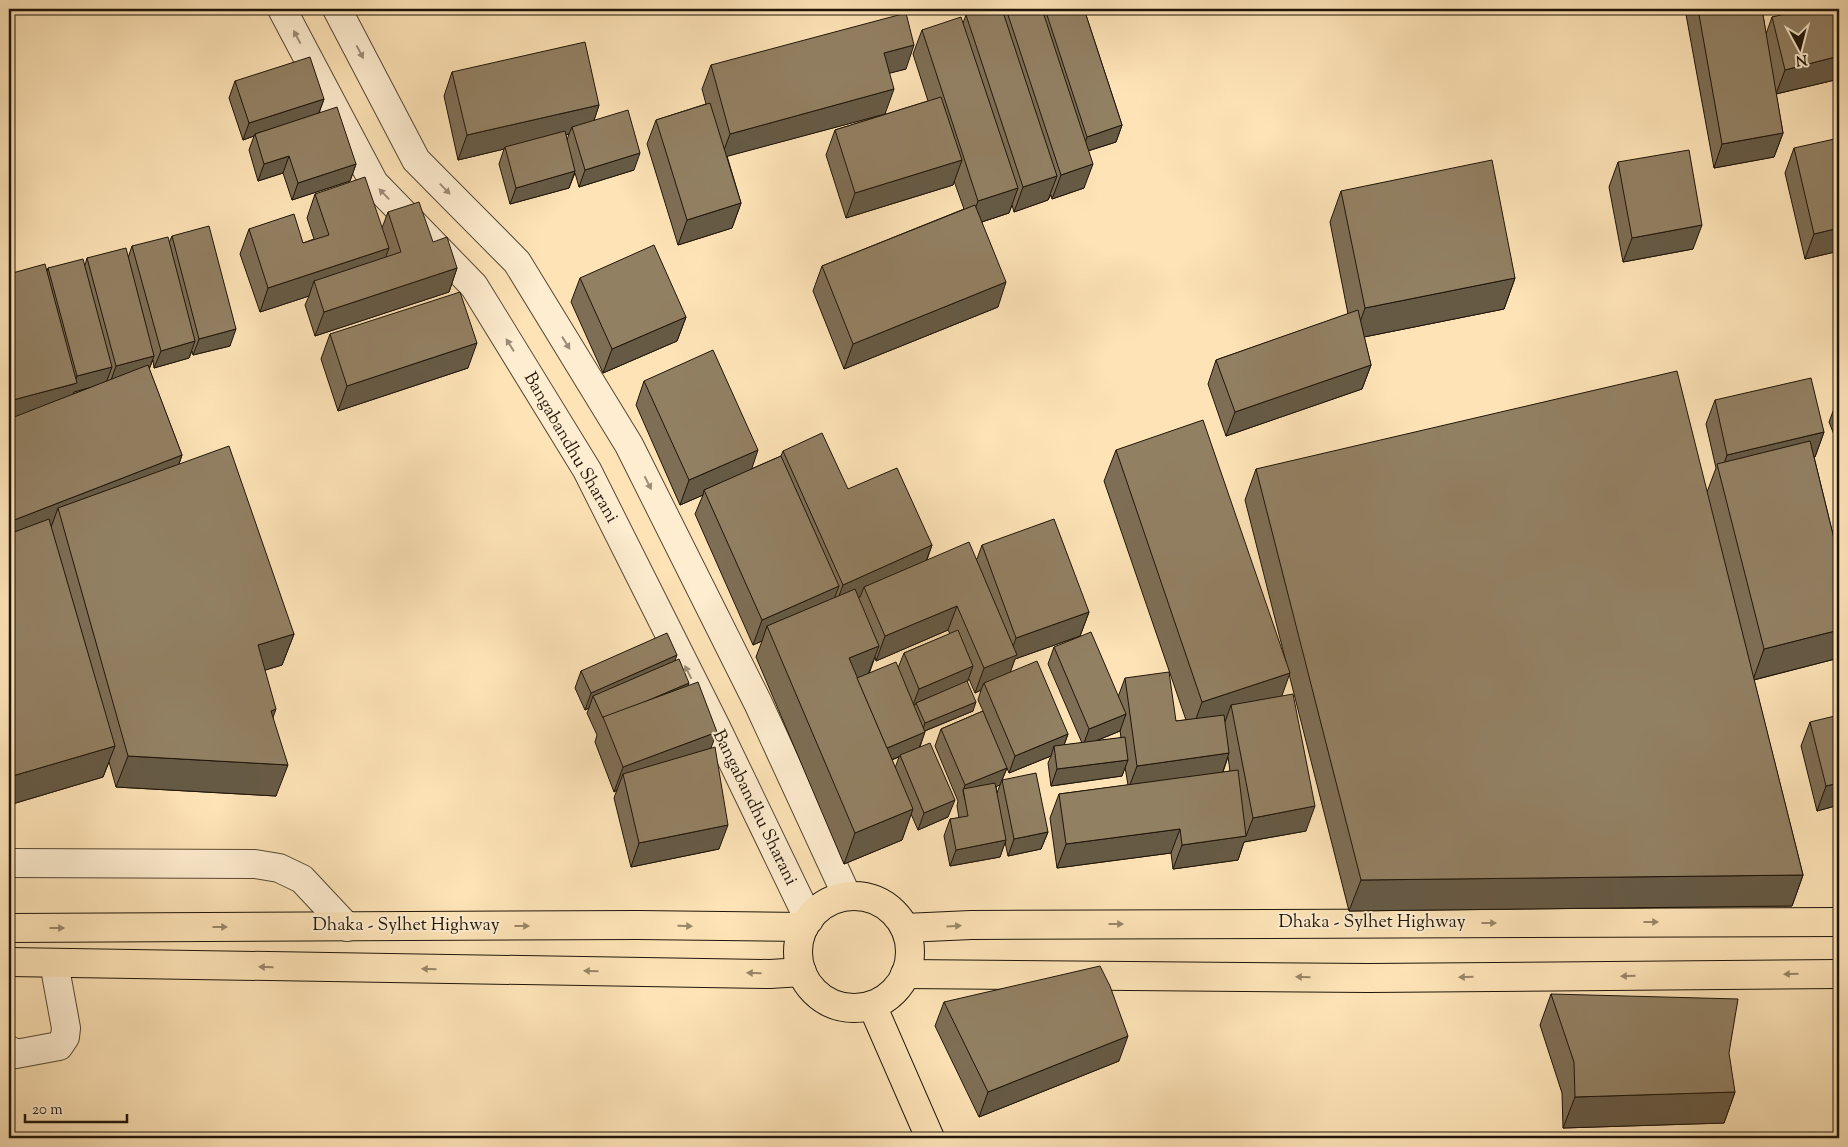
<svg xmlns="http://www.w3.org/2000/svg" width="1848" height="1147" viewBox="0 0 1848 1147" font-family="'Sorts Mill Goudy',serif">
	<rect width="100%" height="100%" fill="#fde3b6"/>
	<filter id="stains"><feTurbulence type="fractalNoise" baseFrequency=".004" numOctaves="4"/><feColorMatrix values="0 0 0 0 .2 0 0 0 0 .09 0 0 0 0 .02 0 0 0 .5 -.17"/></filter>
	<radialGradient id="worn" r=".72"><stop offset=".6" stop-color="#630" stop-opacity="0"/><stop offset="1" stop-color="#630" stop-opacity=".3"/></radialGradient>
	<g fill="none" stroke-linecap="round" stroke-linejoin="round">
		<!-- minor casing -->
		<g stroke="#564834" stroke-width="30">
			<g id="minor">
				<polyline points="282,9 374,183 474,286 587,470 716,727 809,920"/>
				<polyline points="337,9 416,160 517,262 629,445 758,703 847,896"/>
				<polyline points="9,863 255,864 279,868 302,879 347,927"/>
				<polyline points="9,1050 16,1054 59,1046 65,1037 66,1028 54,963"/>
			</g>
		</g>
		<!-- major casing -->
		<g stroke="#1f1509" stroke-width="30">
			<polyline id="major" points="872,1005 930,1138"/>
		</g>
		<!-- highway casing -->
		<g stroke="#1f1509" stroke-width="30">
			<g id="highway">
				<circle cx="854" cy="952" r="56"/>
				<polyline points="9,928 638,925 804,927"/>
				<polyline points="905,928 971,925 1839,922"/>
				<polyline points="9,962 770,974 802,972"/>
				<polyline points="905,974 1369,978 1839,974"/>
			</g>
		</g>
		<!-- minor -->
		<use href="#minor" stroke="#feedd0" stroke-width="28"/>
		<!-- major -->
		<use href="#major" stroke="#fde3b6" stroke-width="28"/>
		<!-- highway -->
		<use href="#highway" stroke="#fde3b6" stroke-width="28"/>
	</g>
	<!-- wall -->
	<g fill="#7e6e55" stroke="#1f1509" fill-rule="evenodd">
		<polygon points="1003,9 1084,9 1122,125 1116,142 1088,151 1084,188 1052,199 1051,195 1048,200 1014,212 1012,205 1009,213 982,222 998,307 844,369 813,291 822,266 964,209 954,181 953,185 846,218 826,155 835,130 928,101 913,54 922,30 963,23 966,15 1003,11"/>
		<polygon points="1685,9 1762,9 1766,34 1772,17 1839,9 1839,79 1776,94 1783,133 1774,157 1714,168"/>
		<polygon points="711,65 906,69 889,73 885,114 727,156 741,203 732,228 678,245 647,144 656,120 706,104 702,89"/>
		<path d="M452 72 599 105 594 120 634 170 579 187 575 173 569 188 510 204 499 164 504 149 458 160 444 96ZM569 134 567 140 566 135Z"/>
		<polygon points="235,81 324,99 319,113 356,164 350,181 292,200 283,173 258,181 249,150 254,136 243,140 229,98"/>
		<polygon points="1794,148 1839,251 1805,259 1785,173"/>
		<polygon points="1618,162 1693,249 1623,262 1609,187"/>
		<polygon points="1341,191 1515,278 1504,309 1364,337 1371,365 1362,389 1226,436 1208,384 1216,360 1348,314 1330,222"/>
		<polygon points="315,194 382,228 388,212 433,242 457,268 449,292 315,336 305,305 309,296 260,312 240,254 249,229 303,243 314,239 307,218"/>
		<path d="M172 236 230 346 193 355 192 351 189 358 154 368 153 360 149 369 182 455 179 464 294 634 282 665 265 670 273 718 276 796 116 787 109 762 103 777 9 805 47 271 48 268 85 265 87 258H128L132 246 169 243ZM89 388 73 394 74 392Z"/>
		<polygon points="580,278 686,317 677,341 603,373 571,302"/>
		<polygon points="330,334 468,368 338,411 321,359"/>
		<path d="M644 381 751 469 781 456 783 451 848 489 932 545 927 560 977 559 982 545 1089 612 1080 636 1015 659 1010 672 1068 734 1064 745 1082 743 1048 664 1054 647 1118 697 1125 678 1176 721 1186 720 1104 481 1116 450 1286 662 1245 500 1256 469 1707 492 1716 468 1706 424 1715 400 1824 432 1815 457H1814L1839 559V658L1754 680 1803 875 1792 906 1349 911 1289 674 1281 696 1306 831 1244 842 1238 860 1173 869 1171 853 1057 868 1050 818 1059 794 1128 785 1125 767 1122 776 1051 786 1048 763 1051 756 1009 773 1007 768 1002 780 1048 832 1041 849 1008 856 1005 842 1000 857 950 866 944 836 950 819 959 818 957 806 958 801 935 746 941 729 983 711 978 700 981 690 975 693 969 679 967 682 973 711 925 731 920 747 948 817 918 830 911 814 902 840 844 864 756 657 762 641 753 645 695 514 703 495 680 505 636 405ZM948 630 950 634 904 653 898 668 869 674 875 657 876 661ZM1120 730 1121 738 1096 741 1120 731ZM899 757 895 768 892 760ZM1228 757 1230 771 1223 772ZM1000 785 997 793 996 786Z"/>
		<polygon points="1838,398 1839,398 1839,447 1829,422"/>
		<polygon points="675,661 688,685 711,748 719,849 631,867 614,798 617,790 614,792 595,742 597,735 587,713 589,708 585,710 575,688 581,671"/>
		<polygon points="1810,722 1839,805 1817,811 1801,746"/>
		<polygon points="1551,994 1735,1092 1724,1123 1563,1128 1562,1093 1540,1025"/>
		<polygon points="944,1002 1119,1061 979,1117 935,1026"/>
	</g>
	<!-- shaded-wall -->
	<g fill="#665a45" stroke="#1f1509">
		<polygon points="914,45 906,69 875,77 884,53"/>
		<polygon points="1839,56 1839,79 1776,94 1785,70"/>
		<polygon points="894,89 885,114 721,158 730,134"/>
		<polygon points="324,99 318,115 255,134 254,136 243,140 249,123"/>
		<polygon points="599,105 591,130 572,127 569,134 505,149 505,147 504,149 458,160 467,135"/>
		<polygon points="1122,125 1116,142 1081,153 1087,137"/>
		<polygon points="1783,133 1774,157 1714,168 1722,144"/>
		<polygon points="640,153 634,170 579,187 585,170"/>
		<polygon points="289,156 283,173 258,181 264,164"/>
		<polygon points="962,160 953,185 846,218 855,193"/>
		<polygon points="356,164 350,181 292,200 298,183"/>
		<polygon points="1093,164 1084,188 1052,199 1061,175"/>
		<polygon points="575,171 569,188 510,204 516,188"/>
		<polygon points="1057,176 1048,200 1014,212 1023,187"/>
		<polygon points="1018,188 1009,213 969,226 978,201"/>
		<polygon points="741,203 732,228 678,245 687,220"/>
		<polygon points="1702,225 1693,249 1623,262 1632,238"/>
		<polygon points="1839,228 1839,251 1805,259 1814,234"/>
		<polygon points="389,248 380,273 314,281 309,296 260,312 268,288"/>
		<polygon points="457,268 449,292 315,336 324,312"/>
		<polygon points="1515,278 1504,309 1354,339 1365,308"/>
		<polygon points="1006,282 998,307 844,369 853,344"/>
		<polygon points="686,317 677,341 603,373 612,349"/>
		<polygon points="236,329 230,346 193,355 199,339"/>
		<polygon points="195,341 189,358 154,368 161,351"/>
		<polygon points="477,343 468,368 338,411 347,386"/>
		<polygon points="154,356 148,372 110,383 116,366"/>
		<polygon points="1371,365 1362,389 1226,436 1235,412"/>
		<polygon points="112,367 106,383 74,392 68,408 9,423 9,401 74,384 77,376"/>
		<polygon points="1824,432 1815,457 1721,479 1720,475 1727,455"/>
		<polygon points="758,450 750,474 704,490 703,495 680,505 689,480"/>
		<polygon points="182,455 171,486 58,508 49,533 9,548 9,522"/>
		<polygon points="932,545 923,569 864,587 860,597 834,609 843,585"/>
		<polygon points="839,586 830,610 767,626 762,641 753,645 762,620"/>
		<polygon points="957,606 948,630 876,661 885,636"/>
		<polygon points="1089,612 1080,636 1015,659 1008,679 984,683 981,690 975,693 984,668 1009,658 1016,638"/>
		<polygon points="1839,630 1839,658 1753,680 1764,649"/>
		<polygon points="294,634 282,665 246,676 258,645"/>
		<polygon points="879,646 867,677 856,682 849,658"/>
		<polygon points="677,655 671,672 593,696 589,708 585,710 591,693"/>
		<polygon points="973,666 967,683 916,703 915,705 913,705 919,689"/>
		<polygon points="1290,673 1279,704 1231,705 1225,722 1191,733 1202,702"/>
		<polygon points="689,683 683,699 604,719"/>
		<polygon points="976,702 973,711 922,732 925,723"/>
		<polygon points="276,709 265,740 271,711"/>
		<polygon points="1126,714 1120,731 1083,746 1089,729"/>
		<polygon points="717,732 708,756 623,774 617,790 614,792 623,767"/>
		<polygon points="925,732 919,748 879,765 885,749"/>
		<polygon points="1068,734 1062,751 1054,746 1051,756 1009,773 1015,756"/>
		<polygon points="115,746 103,777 9,805 9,777"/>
		<polygon points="1229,753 1221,777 1128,790 1137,766"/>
		<polygon points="128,756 288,765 276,796 116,787"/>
		<polygon points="1128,760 1122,776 1051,786 1057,769"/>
		<polygon points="1007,768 1000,785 965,800 963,791 965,785"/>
		<polygon points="1839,783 1839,805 1817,811 1826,786"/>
		<polygon points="955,800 948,817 918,830 924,813"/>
		<polygon points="1315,806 1306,831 1244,842 1238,860 1173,869 1182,845 1246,836 1253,818"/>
		<polygon points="913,809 902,840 844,864 855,833"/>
		<polygon points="728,825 719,849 631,867 639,843"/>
		<polygon points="1180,829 1171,853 1057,868 1066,844"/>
		<polygon points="1048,832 1041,849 1008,856 1014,839"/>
		<polygon points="1006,840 1000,857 950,866 956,850"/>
		<polygon points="1803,875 1792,906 1349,911 1361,880"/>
		<polygon points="1128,1036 1119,1061 979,1117 988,1092"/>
		<polygon points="1735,1092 1724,1123 1563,1128 1575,1097"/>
	</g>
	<!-- building -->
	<g fill="#928063" stroke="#1f1509">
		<polygon points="987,9 1002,9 1057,176 1023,187 966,15"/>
		<polygon points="1006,9 1042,9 1093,164 1061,175"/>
		<polygon points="1045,9 1084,9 1122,125 1087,137"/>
		<polygon points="1698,9 1762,9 1783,133 1722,144"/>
		<polygon points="1807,9 1839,9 1839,56 1785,70 1772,17"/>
		<polygon points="906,13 914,45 884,53 894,89 730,134 711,65"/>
		<polygon points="961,17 1018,188 978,201 922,30"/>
		<polygon points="585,42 599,105 467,135 452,72"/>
		<polygon points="310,57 324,99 249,123 235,81"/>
		<polygon points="941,97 962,160 855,193 835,130"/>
		<polygon points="710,103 741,203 687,220 656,120"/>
		<polygon points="337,107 356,164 298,183 289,156 264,164 255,134"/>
		<polygon points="628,110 640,153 585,170 572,127"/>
		<polygon points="565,131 575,171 516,188 505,147"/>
		<polygon points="1839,138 1839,228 1814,234 1794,148"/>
		<polygon points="1689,150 1702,225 1632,238 1618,162"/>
		<polygon points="1492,160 1515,278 1365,308 1341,191"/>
		<polygon points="365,177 389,248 268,288 249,229 294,214 303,243 329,235 315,194"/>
		<polygon points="419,202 433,242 447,237 457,268 324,312 314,281 401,252 388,212"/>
		<polygon points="975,205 1006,282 853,344 822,266"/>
		<polygon points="209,226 236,329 199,339 172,236"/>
		<polygon points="168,237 195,341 161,351 132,246"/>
		<polygon points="654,245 686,317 612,349 580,278"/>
		<polygon points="126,248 154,356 116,366 87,258"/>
		<polygon points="83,259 112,367 77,376 48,268"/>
		<polygon points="45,264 77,383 9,401 9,274"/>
		<polygon points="460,292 477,343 347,386 330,334"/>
		<polygon points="1358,310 1371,365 1235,412 1216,360"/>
		<polygon points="713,350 758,450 689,480 644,381"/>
		<polygon points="148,365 182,455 9,522 9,419"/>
		<polygon points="1677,371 1803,875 1361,880 1256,469"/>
		<polygon points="1811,378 1824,432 1727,455 1715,400"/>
		<polygon points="1203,420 1290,673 1202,702 1116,450"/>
		<polygon points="822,433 848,489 897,468 932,545 843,585 783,451"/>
		<polygon points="1810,441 1839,559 1839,630 1764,649 1717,464"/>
		<polygon points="229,446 294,634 258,645 276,709 271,711 288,765 128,756 58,508"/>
		<polygon points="781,456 839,586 762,620 704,490"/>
		<polygon points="49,519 115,746 9,777 9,534"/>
		<polygon points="1054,519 1089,612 1016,638 982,545"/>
		<polygon points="969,542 1017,655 984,668 957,606 885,636 864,587"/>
		<polygon points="855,589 879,646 849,658 913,809 855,833 767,626"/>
		<polygon points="958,630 973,666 919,689 904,653"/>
		<polygon points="1091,632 1126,714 1089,729 1054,647"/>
		<polygon points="667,633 677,655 591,693 581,671"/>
		<polygon points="679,659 689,683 642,703 603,718 593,696"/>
		<polygon points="1037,661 1068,734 1015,756 984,683"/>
		<polygon points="896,662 925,732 887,748 857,678"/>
		<polygon points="1169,672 1176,721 1224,715 1229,753 1137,766 1125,678"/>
		<polygon points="967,681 976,702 925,723 916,703"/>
		<polygon points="698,682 717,732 623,767 603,717"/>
		<polygon points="1293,694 1315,806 1253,818 1231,705"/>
		<polygon points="983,711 1007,768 965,785 941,729"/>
		<polygon points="1839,715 1839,783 1826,786 1810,722"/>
		<polygon points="1125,737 1128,760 1057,769 1054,746"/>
		<polygon points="930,743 955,800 924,813 900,755"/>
		<polygon points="715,747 728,825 639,843 623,774"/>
		<polygon points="1238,770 1246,836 1182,845 1180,829 1066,844 1059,794"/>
		<polygon points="1036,773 1048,832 1014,839 1002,780"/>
		<polygon points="995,783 1006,840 956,850 950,819 968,816 963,789"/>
		<polygon points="1100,966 1110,986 1128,1036 988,1092 944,1002"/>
		<polygon points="1551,994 1738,999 1729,1053 1735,1092 1575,1097 1574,1062"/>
	</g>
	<!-- one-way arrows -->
	<defs><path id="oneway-solid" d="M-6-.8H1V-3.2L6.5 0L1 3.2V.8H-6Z" transform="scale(1.25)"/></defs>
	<g fill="#9a8c76">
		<use href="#oneway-solid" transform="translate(297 37) rotate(-118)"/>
		<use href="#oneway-solid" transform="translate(360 52) rotate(62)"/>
		<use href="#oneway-solid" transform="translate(445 189) rotate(46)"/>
		<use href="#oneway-solid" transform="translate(384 194) rotate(-134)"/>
		<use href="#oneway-solid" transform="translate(566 343) rotate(58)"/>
		<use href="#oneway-solid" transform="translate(510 345) rotate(-122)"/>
		<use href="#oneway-solid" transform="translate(648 483) rotate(63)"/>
		<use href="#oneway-solid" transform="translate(688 672) rotate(-117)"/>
	</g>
	<g fill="#998668">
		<use href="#oneway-solid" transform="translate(1651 922)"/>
		<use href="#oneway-solid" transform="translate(1489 923)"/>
		<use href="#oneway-solid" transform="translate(1116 924)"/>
		<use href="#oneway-solid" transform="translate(522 926)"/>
		<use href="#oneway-solid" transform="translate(685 926) rotate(1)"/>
		<use href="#oneway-solid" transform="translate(954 926) rotate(-3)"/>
		<use href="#oneway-solid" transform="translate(220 927)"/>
		<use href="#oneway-solid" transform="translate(57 928)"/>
		<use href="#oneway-solid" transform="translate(266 967) rotate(-179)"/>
		<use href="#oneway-solid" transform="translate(429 969) rotate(-179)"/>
		<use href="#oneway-solid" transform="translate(591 971) rotate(-179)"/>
		<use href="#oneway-solid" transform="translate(754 973) rotate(-179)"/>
		<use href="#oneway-solid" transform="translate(1791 974) rotate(179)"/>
		<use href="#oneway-solid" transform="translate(1628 976) rotate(179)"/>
		<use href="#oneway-solid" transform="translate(1303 977) rotate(-179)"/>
		<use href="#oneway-solid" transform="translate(1466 977) rotate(179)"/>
	</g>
	<g text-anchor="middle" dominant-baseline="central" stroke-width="4" stroke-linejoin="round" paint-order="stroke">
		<!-- street labels -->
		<g font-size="18" fill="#1f1509" stroke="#feedd0">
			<text transform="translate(570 448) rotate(60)">Bangabandhu Sharani</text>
			<text transform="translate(754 808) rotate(64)">Bangabandhu Sharani</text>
			<text x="1372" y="923">Dhaka - Sylhet Highway</text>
			<text x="406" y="926">Dhaka - Sylhet Highway</text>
		</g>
	</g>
	<!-- margin -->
	<rect width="1848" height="1147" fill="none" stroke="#fde3b6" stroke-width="30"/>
	<rect x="10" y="10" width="1828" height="1127" fill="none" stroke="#1f1509" stroke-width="2.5"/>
	<rect x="15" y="15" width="1818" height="1117" fill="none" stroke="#1f1509"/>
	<!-- north arrow -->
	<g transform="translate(1800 48) rotate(173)" stroke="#feedd0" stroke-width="4" paint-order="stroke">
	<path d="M0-4L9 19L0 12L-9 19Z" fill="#1f1509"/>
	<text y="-8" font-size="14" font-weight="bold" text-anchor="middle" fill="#1f1509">N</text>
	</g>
	<!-- scale -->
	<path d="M25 1114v8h102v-8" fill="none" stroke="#1f1509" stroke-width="2.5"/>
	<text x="32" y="1114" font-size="15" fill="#1f1509" stroke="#feedd0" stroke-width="4" paint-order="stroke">20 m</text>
	<rect width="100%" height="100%" filter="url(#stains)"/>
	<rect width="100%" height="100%" fill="url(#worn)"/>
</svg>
